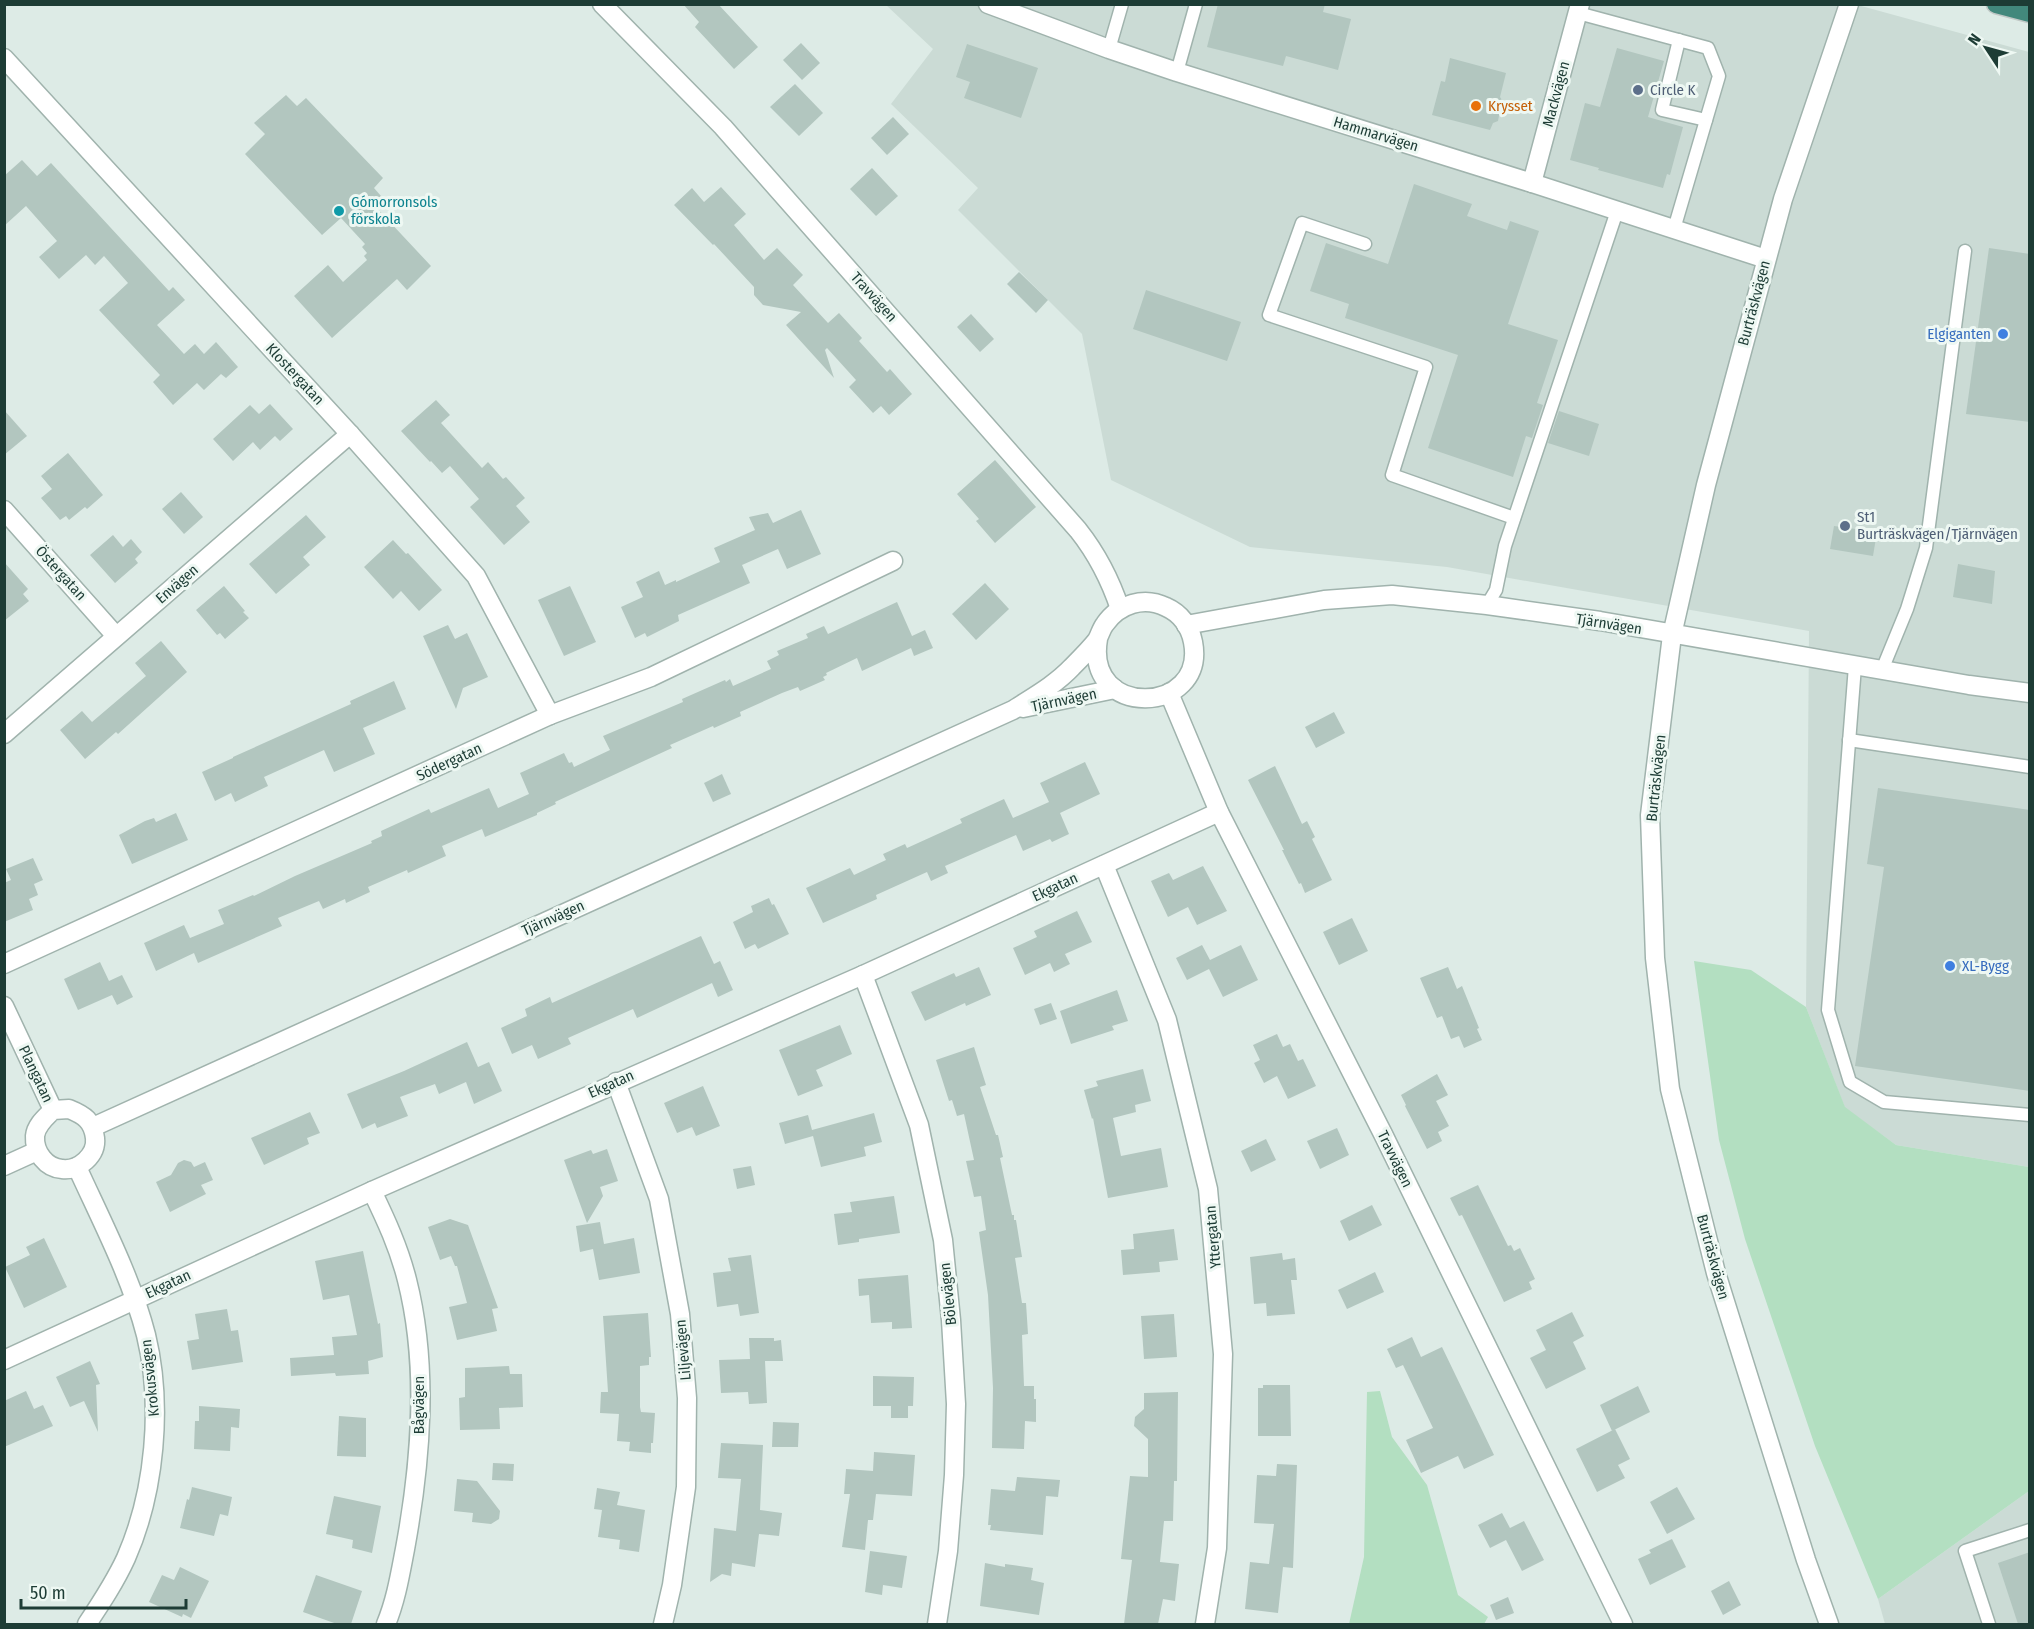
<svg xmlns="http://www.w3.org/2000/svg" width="2034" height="1629" viewBox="0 0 2034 1629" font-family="'Fira Sans Condensed',sans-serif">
	<rect width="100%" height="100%" fill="#ddebe6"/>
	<!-- built -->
	<g fill="#cbdbd5">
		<polygon points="1854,4 2029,52 2029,1167 1896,1145 1845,1108 1806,1007 1809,631 1447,567 1250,547 1111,480 1082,334 958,210 978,188 891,104 933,49 886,5"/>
		<polygon points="2029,1491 2029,1624 1885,1624 1878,1599"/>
	</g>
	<!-- green -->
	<g fill="#b3dfc1">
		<polygon points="1694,961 1751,970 1806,1007 1845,1107 1896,1145 2029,1167 2029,1491 1878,1599 1815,1446 1745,1239 1719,1140"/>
		<polygon points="1380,1391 1392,1437 1427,1485 1458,1595 1488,1617 1484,1624 1349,1624 1364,1557 1367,1392"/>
	</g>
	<!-- building -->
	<g fill="#b2c6bf">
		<polygon points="683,4 718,4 758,47 734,69 695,27 699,22"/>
		<polygon points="1218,4 1325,4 1323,12 1351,19 1338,70 1286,56 1283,66 1207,47"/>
		<polygon points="801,43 820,63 802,80 783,60"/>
		<polygon points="967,44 1038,68 1021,118 964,98 970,82 956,77"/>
		<polygon points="1617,48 1664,61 1648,117 1683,127 1670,175 1667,174 1663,188 1598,170 1599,168 1570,160 1585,103 1600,107"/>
		<polygon points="1450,58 1506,73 1500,97 1502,100 1498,121 1493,123 1490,130 1432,115 1441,81 1445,82"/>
		<polygon points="795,84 823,113 799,136 770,107"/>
		<polygon points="286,95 297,106 306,98 383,178 374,188 381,196 373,204 431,266 407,290 397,279 332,338 294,296 328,265 343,282 367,260 364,256 367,253 362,247 365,244 341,218 322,235 245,154 265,134 254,123"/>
		<polygon points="893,117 909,134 887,155 871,138"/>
		<polygon points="22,160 37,176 51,163 169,291 173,287 185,300 157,325 184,354 195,344 204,354 216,342 238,367 226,378 221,374 204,390 197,383 173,405 153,382 160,375 99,310 128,283 104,256 95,265 86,255 59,279 39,257 57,241 26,206 4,226 4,176"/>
		<polygon points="872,168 898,196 876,216 850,189"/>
		<polygon points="1414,184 1472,204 1467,216 1507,230 1510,221 1539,231 1508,324 1558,340 1537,403 1543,405 1532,438 1526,436 1513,477 1428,448 1458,355 1345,318 1349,304 1310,291 1326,243 1388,264"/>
		<polygon points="721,187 746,214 734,225 764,260 777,248 803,275 793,285 828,323 839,313 862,338 859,341 887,372 890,369 912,394 889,415 881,406 873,413 849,387 856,380 827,348 825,350 834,378 786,325 801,312 763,305 754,295 754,287 714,244 713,245 674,205 692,188 704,202"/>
		<polygon points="1989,248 2030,254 2030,422 1966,414"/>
		<polygon points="1019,272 1048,300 1036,313 1007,284"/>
		<polygon points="1146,290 1241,322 1227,361 1133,329"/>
		<polygon points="971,314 994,339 980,352 957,327"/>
		<polygon points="436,400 450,415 441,423 482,468 488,462 503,479 506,477 525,498 516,506 530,522 504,545 470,507 479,499 450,466 442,473 431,461 430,462 401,431"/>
		<polygon points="270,404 293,429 280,441 275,436 260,450 253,442 233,461 213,439 250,405 259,414"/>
		<polygon points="4,410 27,436 4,455"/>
		<polygon points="1559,411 1599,424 1589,456 1548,443"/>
		<polygon points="68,453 103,495 87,509 85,507 69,520 66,516 60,520 41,498 52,489 41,476"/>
		<polygon points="995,460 1036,507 995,543 976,521 979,519 957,494"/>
		<polygon points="181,492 203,517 184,534 162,509"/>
		<polygon points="801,510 821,554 787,569 778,549 742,565 750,583 678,615 679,621 647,637 645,633 635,638 621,607 643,597 636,582 659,571 665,585 676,580 676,582 720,562 714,548 755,530 749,517 768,513 773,523"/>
		<polygon points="306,515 326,537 303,557 310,565 276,594 249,564"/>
		<polygon points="1834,526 1877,532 1873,556 1830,549"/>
		<polygon points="113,535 123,547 131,539 142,552 135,559 138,563 115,583 90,555"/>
		<polygon points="393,540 406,554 408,553 442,590 419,611 401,591 393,599 364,567"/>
		<polygon points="4,562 28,589 23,594 29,601 4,621"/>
		<polygon points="1958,564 1995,571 1992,604 1953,597"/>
		<polygon points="985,583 1009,609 976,640 952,614"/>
		<polygon points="224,586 245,611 243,612 249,618 225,639 220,633 217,635 196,610"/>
		<polygon points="570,586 596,642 564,656 538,600"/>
		<polygon points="897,602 912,636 925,630 933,648 914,656 911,648 862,671 857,658 826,673 827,675 823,677 825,680 800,691 798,687 782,693 740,712 741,716 714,728 713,726 670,745 672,748 555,802 556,804 537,813 537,815 485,837 482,829 442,846 446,856 408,873 407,870 368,887 370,892 346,903 345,899 323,909 319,901 278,918 282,926 198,963 194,953 156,971 144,943 184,925 190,938 224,924 218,910 253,895 254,896 295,876 372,843 371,841 382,836 381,831 429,809 431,813 489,788 498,808 529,794 520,773 564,753 569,763 572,762 574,767 610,750 603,736 683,702 682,699 725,680 726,682 730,679 733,686 771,669 767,661 779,655 777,651 808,638 806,634 824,626 828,634"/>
		<polygon points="448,625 455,639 467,633 488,677 463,688 456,709 423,636"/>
		<polygon points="161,641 187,672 118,734 116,732 85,759 60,730 82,711 92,722 146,676 135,663"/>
		<polygon points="394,681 406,709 363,728 375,754 334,772 324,750 264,777 268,786 235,802 231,793 215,801 202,772 233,758 233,757 351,704 350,701"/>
		<polygon points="1334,712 1345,733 1316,748 1305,727"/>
		<polygon points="1085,762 1100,794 1060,813 1069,834 1052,842 1050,839 1023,851 1016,835 945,866 948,873 931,881 927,872 876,895 877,899 823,923 806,888 850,868 854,875 886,860 883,854 905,844 907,848 962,823 960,819 1004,799 1013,818 1049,802 1040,783"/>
		<polygon points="1275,766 1302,824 1307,821 1315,837 1312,839 1332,880 1305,893 1301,883 1299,884 1282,850 1284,850 1248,780"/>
		<polygon points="722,774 731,794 713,802 704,783"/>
		<polygon points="1878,788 2030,810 2030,1091 1855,1066 1884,867 1867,864"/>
		<polygon points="176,813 188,840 132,864 119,835 145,821 154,818 156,822"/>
		<polygon points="33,858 43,880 34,884 38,895 29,899 33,910 4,922 4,883 11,880 6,869"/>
		<polygon points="1203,866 1227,911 1197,925 1188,907 1168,917 1151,881 1169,873 1173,880"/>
		<polygon points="769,898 772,905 774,904 789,934 758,949 755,944 745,949 733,922 753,912 751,906"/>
		<polygon points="1077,911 1092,942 1065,954 1070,964 1054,972 1050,963 1025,975 1013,948 1037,937 1034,931"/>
		<polygon points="1352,918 1368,951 1339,965 1323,932"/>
		<polygon points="701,936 714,964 720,961 733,990 718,997 712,983 637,1018 633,1009 568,1038 571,1044 538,1059 532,1045 512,1054 501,1028 527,1016 525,1009 550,997 552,1003"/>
		<polygon points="1202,945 1210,960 1241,945 1258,980 1223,997 1209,969 1187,980 1176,958"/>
		<polygon points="100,962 109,981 122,975 133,997 117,1005 112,995 78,1010 64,979"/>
		<polygon points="979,967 991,995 966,1006 965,1003 925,1021 911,992 954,973 956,977"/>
		<polygon points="1448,967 1457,989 1462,986 1479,1028 1477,1029 1482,1040 1464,1048 1459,1036 1451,1039 1442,1016 1437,1018 1420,978"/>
		<polygon points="1117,990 1128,1021 1112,1026 1114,1030 1071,1044 1060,1011"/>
		<polygon points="1051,1003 1057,1019 1040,1025 1034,1009"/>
		<polygon points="840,1025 852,1054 816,1070 823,1086 798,1096 779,1050"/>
		<polygon points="1277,1034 1283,1047 1290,1044 1298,1061 1303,1059 1316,1086 1288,1099 1277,1076 1264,1083 1254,1063 1260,1060 1253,1045"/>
		<polygon points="467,1042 478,1067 489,1062 502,1091 474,1104 466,1082 439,1094 435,1084 400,1097 408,1116 377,1128 375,1123 362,1129 347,1094 404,1071"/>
		<polygon points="974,1047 986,1085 980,1087 996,1135 998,1135 1003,1157 1000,1158 1012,1215 1014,1215 1014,1220 1016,1220 1022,1257 1015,1258 1022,1303 1026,1303 1028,1334 1022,1335 1024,1386 1034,1386 1034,1399 1036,1399 1036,1422 1025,1421 1024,1449 992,1448 993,1388 988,1295 979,1232 986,1230 981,1196 974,1197 966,1161 974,1160 964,1114 957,1116 952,1100 949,1101 936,1060"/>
		<polygon points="1143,1069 1151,1101 1135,1105 1136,1112 1113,1118 1121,1156 1161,1148 1168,1187 1108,1198 1093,1118 1092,1119 1084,1090 1098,1086 1096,1081"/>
		<polygon points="1437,1074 1448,1095 1436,1101 1449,1126 1438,1132 1442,1141 1427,1149 1405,1106 1406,1105 1401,1095"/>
		<polygon points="703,1086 720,1126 696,1136 692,1127 677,1133 664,1103"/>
		<polygon points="310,1112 320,1133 307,1138 309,1144 264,1165 251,1138"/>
		<polygon points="874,1113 882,1142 864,1147 866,1156 821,1167 813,1136 785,1144 779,1123 808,1115 812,1130"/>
		<polygon points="1337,1128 1349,1155 1320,1169 1307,1141"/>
		<polygon points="1266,1139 1276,1160 1251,1172 1241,1151"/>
		<polygon points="607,1149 618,1181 600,1187 603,1196 587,1223 564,1160 591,1150 593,1154"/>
		<polygon points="184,1160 191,1162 194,1167 205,1162 213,1180 201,1185 206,1194 170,1212 156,1182 171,1175 178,1163"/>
		<polygon points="751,1166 755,1185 737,1189 733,1169"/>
		<polygon points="1478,1185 1508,1246 1511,1245 1514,1251 1520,1248 1535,1279 1529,1282 1532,1289 1504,1302 1462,1215 1459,1216 1450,1198"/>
		<polygon points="894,1196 900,1233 859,1239 859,1242 838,1245 834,1214 852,1212 850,1202"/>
		<polygon points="1372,1205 1382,1225 1349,1241 1340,1221"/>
		<polygon points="450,1219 468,1225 498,1308 492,1309 497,1331 457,1340 449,1307 467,1303 457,1266 455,1266 451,1256 440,1260 428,1227"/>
		<polygon points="600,1222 604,1244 634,1238 640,1273 599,1280 593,1249 580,1252 576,1226"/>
		<polygon points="1174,1229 1178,1260 1159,1262 1160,1272 1123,1275 1121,1250 1134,1249 1133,1234"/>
		<polygon points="44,1238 67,1287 24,1308 5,1267 30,1255 26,1247"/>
		<polygon points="363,1251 378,1324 380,1323 383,1357 368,1361 369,1374 336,1376 335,1373 291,1376 290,1358 334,1355 332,1337 357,1335 349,1295 323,1300 315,1261"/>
		<polygon points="1282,1253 1283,1260 1295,1258 1297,1280 1291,1280 1295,1314 1267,1316 1266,1303 1254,1304 1250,1257"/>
		<polygon points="751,1255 759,1313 740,1316 738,1304 717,1307 713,1273 731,1271 728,1258"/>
		<polygon points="1375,1272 1384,1292 1347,1309 1338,1290"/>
		<polygon points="908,1275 912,1328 892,1329 892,1322 871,1323 869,1295 859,1296 858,1279"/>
		<polygon points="227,1309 231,1331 238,1330 243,1362 192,1370 187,1341 199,1339 195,1314"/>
		<polygon points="1572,1312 1584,1336 1573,1342 1586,1369 1546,1389 1530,1358 1546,1350 1536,1330"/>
		<polygon points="648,1313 651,1357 649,1357 649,1365 640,1366 640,1407 641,1412 655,1413 653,1443 651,1443 651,1453 629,1451 630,1442 617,1441 619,1414 600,1413 601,1392 608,1392 603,1316"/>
		<polygon points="1174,1314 1177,1357 1144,1359 1141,1316"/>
		<polygon points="1412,1337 1421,1357 1442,1347 1494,1455 1464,1469 1458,1456 1421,1473 1406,1440 1433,1428 1403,1365 1396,1368 1387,1349"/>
		<polygon points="749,1338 774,1338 774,1341 781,1340 783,1361 765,1361 767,1403 749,1404 748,1392 721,1393 719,1360 750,1359"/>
		<polygon points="90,1361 100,1384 96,1385 98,1432 84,1401 70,1407 56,1377"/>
		<polygon points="509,1366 510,1374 522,1374 523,1407 499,1408 500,1429 460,1430 459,1398 465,1397 465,1368"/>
		<polygon points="873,1376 914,1377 913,1406 908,1406 908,1418 891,1418 891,1406 873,1406"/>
		<polygon points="1263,1385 1290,1385 1291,1436 1258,1436 1258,1388 1263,1388"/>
		<polygon points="1638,1386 1650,1412 1612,1431 1600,1405"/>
		<polygon points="26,1391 34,1409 43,1405 53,1426 4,1447 4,1401"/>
		<polygon points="1178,1392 1177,1481 1174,1481 1173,1521 1164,1521 1160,1562 1179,1564 1175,1601 1163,1599 1158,1624 1124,1624 1132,1560 1121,1559 1130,1476 1148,1477 1148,1439 1134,1426 1135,1417 1144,1409 1144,1393"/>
		<polygon points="199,1406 240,1409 239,1428 231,1427 230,1451 194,1449 195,1421 199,1421"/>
		<polygon points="339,1416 366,1418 366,1457 337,1456"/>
		<polygon points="773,1422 799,1423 798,1447 772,1447"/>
		<polygon points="1615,1429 1630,1459 1618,1465 1625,1478 1597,1492 1576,1449"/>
		<polygon points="721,1443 763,1445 760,1510 782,1513 779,1536 759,1534 755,1567 732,1563 731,1576 722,1574 710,1582 714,1528 736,1531 741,1479 718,1478"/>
		<polygon points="874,1452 915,1455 912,1496 876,1494 873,1520 868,1520 865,1550 842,1547 850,1494 844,1494 846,1469 873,1471"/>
		<polygon points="493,1463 514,1464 513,1481 492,1480"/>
		<polygon points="1277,1464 1297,1465 1293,1568 1283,1567 1278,1613 1245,1609 1250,1562 1269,1564 1274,1524 1254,1523 1257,1475 1276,1476"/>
		<polygon points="1017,1477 1060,1480 1058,1497 1046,1496 1043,1535 990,1530 991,1525 988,1525 991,1489 1015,1491"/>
		<polygon points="457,1479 477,1481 500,1511 499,1519 491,1524 472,1522 473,1513 454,1511"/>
		<polygon points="192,1487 232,1497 228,1516 220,1514 214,1536 180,1528 187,1499 189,1500"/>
		<polygon points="1677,1487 1695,1519 1667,1534 1650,1502"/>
		<polygon points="597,1488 620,1492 617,1505 645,1510 639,1552 619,1549 620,1540 598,1537 602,1510 594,1509"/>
		<polygon points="334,1496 381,1506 372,1553 352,1548 353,1540 326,1534"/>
		<polygon points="1502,1513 1510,1528 1524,1521 1544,1560 1522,1571 1506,1540 1490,1548 1478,1525"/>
		<polygon points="1672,1539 1686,1567 1650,1585 1638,1559 1651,1553 1649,1550"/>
		<polygon points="870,1551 907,1556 902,1588 883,1585 882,1595 865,1592"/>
		<polygon points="2030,1552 2030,1624 2018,1624 1998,1563"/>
		<polygon points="985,1563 1005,1567 1005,1564 1033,1568 1031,1580 1044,1583 1039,1615 980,1606"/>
		<polygon points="180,1567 209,1581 191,1618 183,1614 182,1617 149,1602 162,1575 174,1580"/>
		<polygon points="316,1575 362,1591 351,1624 337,1624 303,1612"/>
		<polygon points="1729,1581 1741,1605 1723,1615 1711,1591"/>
		<polygon points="1508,1597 1514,1613 1496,1620 1490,1605"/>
	</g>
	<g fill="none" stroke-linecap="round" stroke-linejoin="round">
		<!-- service casing -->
		<g stroke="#a0b3ad" stroke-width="15">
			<g id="service">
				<polyline points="1578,13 1708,48 1719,76 1674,229"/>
				<polyline points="1679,40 1662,110 1706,120"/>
				<polyline points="1109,49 1122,4"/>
				<polyline points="1177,72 1196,4"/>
				<polyline points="1365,244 1302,223 1269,315 1426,367 1392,475 1514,518"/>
				<polyline points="1487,605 1496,590 1505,546 1617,211"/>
				<polyline points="1855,666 1828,1010 1850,1082 1884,1102 2030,1115"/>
				<polyline points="1882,670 1907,609 1926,548 1965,251"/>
				<polyline points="1849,740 2030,767"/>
				<polyline points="1989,1624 1965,1551 2030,1530"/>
			</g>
		</g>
		<!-- minor casing -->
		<g stroke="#a0b3ad" stroke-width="21">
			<g id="minor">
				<path d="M602 4 723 127 1078 530C1097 554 1110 579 1120 609"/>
				<polyline points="988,4 1109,49 1177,72 1532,183 1766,259"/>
				<polyline points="4,58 350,434 476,576 550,715"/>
				<polyline points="1532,183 1580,4"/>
				<polyline points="4,510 116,636"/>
				<polyline points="1169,693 1219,812 1383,1134 1623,1624"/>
				<polyline points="4,734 350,434"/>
				<polyline points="1104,865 1167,1020 1208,1189 1223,1354 1217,1548 1205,1624"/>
				<polyline points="4,964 550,715 651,677 893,561"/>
				<polyline points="863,975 919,1125 943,1240 951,1320 956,1404 954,1475 948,1551 937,1624"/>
				<polyline points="4,1006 53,1110"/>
				<polyline points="616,1082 659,1199 680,1314 687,1398 686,1487 672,1585 663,1624"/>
				<path d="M77 1167C102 1222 131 1277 146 1335 163 1405 155 1492 126 1558 115 1582 101 1603 87 1624"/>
				<path d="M372 1191C386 1220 399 1248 407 1280 429 1367 421 1462 405 1549 400 1575 396 1600 386 1624"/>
				<polyline points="4,1360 372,1191 863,975 1219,812"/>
				<polyline points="1829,1624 1806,1560 1716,1273 1670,1089 1655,958 1650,815 1672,635 1706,485 1783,199 1849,4"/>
			</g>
		</g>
		<!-- tertiary casing -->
		<g stroke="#a0b3ad" stroke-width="21">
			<g id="tertiary">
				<polyline points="1186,625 1324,600 1392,595 1487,605 1600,621 1969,685 2030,693"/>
				<polyline points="1023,708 1115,689"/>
				<path d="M69 1109C84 1115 93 1121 95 1138 97 1155 79 1171 62 1169 46 1168 34 1152 35 1136 36 1125 46 1117 53 1110Z"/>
				<path d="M93 1127 1013 710C1033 697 1055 685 1072 667 1080 659 1090 649 1097 640 1100 635 1101 629 1105 624 1119 604 1144 596 1166 607 1180 613 1190 626 1193 642 1207 715 1084 720 1098 639"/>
				<polyline points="4,1166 37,1151"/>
			</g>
		</g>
		<!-- trunk casing -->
		<g stroke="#c0c8c6" stroke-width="21">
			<polyline id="trunk" points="1996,4 2030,13"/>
		</g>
		<!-- service -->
		<use href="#service" stroke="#fff" stroke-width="12"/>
		<!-- minor -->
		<use href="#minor" stroke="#fff" stroke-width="18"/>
		<!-- tertiary -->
		<use href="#tertiary" stroke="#fff" stroke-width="18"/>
		<!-- trunk -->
		<use href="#trunk" stroke="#42887c" stroke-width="18"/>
	</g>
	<!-- markers -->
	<g fill="#5c6f8a" stroke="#eef8f3" stroke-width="2">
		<circle cx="1638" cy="90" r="6"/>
		<circle cx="1845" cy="526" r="6"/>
	</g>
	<circle fill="#e8710a" stroke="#eef8f3" stroke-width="2" cx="1476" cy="106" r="6"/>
	<circle fill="#0f9aa8" stroke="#eef8f3" stroke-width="2" cx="339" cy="211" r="6"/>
	<g fill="#3f7fe0" stroke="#eef8f3" stroke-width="2">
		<circle cx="2003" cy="334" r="6"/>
		<circle cx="1950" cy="966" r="6"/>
	</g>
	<g text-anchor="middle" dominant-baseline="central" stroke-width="6" stroke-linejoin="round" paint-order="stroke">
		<!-- service labels -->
		<g font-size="15" fill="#4e5e75" stroke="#eef8f3" text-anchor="start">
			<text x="1650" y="90">Circle K</text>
			<text x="1857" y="517">St1<tspan x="1857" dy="17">Burträskvägen/Tjärnvägen</tspan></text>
		</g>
		<!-- street labels -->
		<g font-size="15" fill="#1d3c35" stroke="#eef8f3">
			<text transform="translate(1556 94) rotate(-75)">Mackvägen</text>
			<text transform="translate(1376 134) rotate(17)">Hammarvägen</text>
			<text transform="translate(874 297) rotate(48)">Travvägen</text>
			<text transform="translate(1754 303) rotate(-75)">Burträskvägen</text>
			<text transform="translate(295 374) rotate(47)">Klostergatan</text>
			<text transform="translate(61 573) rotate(48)">Östergatan</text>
			<text transform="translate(177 584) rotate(-41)">Envägen</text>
			<text transform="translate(1609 624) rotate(9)">Tjärnvägen</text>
			<text transform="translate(1064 700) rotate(-12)">Tjärnvägen</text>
			<text transform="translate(449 762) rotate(-25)">Södergatan</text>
			<text transform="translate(1656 778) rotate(-84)">Burträskvägen</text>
			<text transform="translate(1055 887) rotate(-25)">Ekgatan</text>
			<text transform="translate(553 918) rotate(-24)">Tjärnvägen</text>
			<text transform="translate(36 1074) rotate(65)">Plangatan</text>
			<text transform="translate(611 1084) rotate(-24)">Ekgatan</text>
			<text transform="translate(1395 1159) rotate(64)">Travvägen</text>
			<text transform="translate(1213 1237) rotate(-95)">Yttergatan</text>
			<text transform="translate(1713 1257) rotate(75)">Burträskvägen</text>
			<text transform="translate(168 1284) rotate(-25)">Ekgatan</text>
			<text transform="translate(948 1294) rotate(-96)">Bölevägen</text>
			<text transform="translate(683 1350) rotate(-95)">Liljevägen</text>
			<text transform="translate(150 1378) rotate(-96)">Krokusvägen</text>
			<text transform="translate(419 1405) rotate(-90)">Bågvägen</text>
		</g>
		<!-- food labels -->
		<g font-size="15" fill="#c56008" stroke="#eef8f3" text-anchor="start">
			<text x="1488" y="106">Krysset</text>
		</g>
		<!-- culture labels -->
		<g font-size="15" fill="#0d838f" stroke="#eef8f3" text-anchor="start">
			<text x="351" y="202">Gómorronsols<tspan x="351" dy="17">förskola</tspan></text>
		</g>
		<!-- shop labels -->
		<g font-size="15" fill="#366cbe" stroke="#eef8f3" text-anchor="end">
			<text x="1991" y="334">Elgiganten</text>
			<text x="1962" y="966" text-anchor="start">XL-Bygg</text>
		</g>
	</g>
	<!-- border -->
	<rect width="2034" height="1629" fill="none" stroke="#1d3c35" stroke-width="12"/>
	<!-- north arrow -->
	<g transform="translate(1986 48) rotate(306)" stroke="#eef8f3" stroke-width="4.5" paint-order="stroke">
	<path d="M0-4.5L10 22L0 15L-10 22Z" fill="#1d3c35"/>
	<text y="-9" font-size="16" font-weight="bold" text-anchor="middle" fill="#1d3c35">N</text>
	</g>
	<!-- scale -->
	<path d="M21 1599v9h165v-9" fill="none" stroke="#1d3c35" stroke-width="3"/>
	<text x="30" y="1599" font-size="18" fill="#1d3c35" stroke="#eef8f3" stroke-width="4.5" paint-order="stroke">50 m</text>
</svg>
